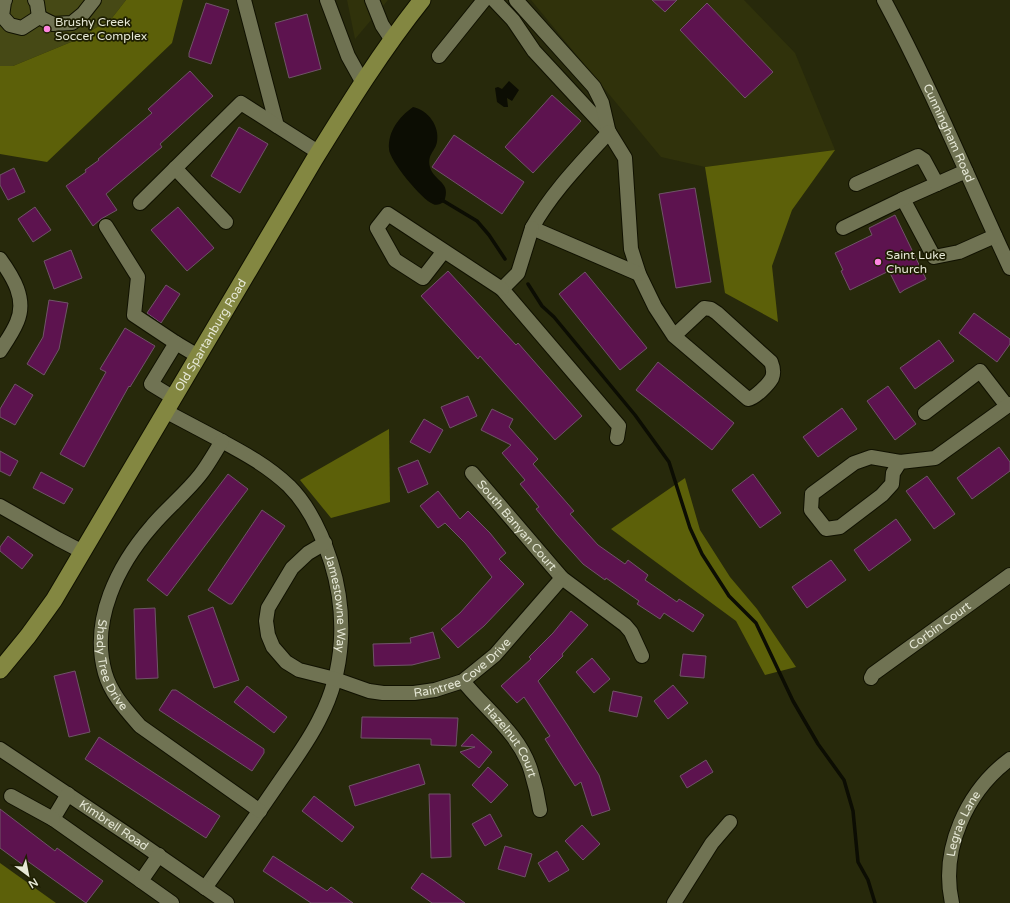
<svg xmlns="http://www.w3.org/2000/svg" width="1010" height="903" viewBox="0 0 1010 903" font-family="'Varela Round',sans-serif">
	<rect width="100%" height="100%" fill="#27290b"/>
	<!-- built -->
	<g fill="#30320b">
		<polygon points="347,0 388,0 355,39"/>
		<polygon points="531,0 744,0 795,53 835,150 705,167 661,157"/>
	</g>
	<!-- green -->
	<polygon fill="#464915" points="0,0 126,0 112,18 76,40 13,66 0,66"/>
	<!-- forest -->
	<g fill="#5c6009">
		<polygon points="126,0 183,0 172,43 47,162 0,154 0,66 13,66 76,40 112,18"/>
		<polygon points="835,150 792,210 772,266 778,322 725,293 705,167"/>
		<polygon points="389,429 390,502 331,518 300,480"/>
		<polygon points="685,478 700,530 730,577 757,609 796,667 765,675 736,621 611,529"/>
		<polygon points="0,863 56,903 0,903"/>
	</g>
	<!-- water -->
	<g fill="#0c0d03">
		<polygon points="509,81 519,90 512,101 507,98 508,107 504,107 497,102 495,88 498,87 502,89"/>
		<path d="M413 107C428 110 440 126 437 142 435 152 427 154 430 167 434 182 452 181 444 202 440 204 437 206 433 204 422 200 389 160 389 149 388 131 399 117 413 107Z"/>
	</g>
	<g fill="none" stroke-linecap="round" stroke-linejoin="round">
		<!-- stream -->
		<g stroke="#0c0d03" stroke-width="3.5">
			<polyline points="442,200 477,221 489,235 505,259"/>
			<polyline points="528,284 542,306 554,317 635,415 669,462 690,528 702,554 729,596 756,623 793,701 818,744 844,780 853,811 858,862 868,880 875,903"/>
		</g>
	</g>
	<!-- building -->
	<g fill="#5d134f" stroke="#705468">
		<polygon points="652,0 677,0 665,12"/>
		<polygon points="206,3 229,10 211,64 189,57 189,53"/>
		<polygon points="707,3 773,72 745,98 680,30"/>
		<polygon points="307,14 321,69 289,78 275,23"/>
		<polygon points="190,71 213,96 160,144 162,147 106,194 117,210 101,219 93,226 66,186 86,172 85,170 99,160 98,159 152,113 148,109"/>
		<polygon points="552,95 581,121 533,173 505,147"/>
		<polygon points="239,127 268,144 240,193 211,176"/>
		<polygon points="454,135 524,182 502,214 432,167"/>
		<polygon points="14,168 25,192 8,200 0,185 0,175"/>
		<polygon points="695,188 711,282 676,288 659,194"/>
		<polygon points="35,207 51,230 33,242 18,219"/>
		<polygon points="178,207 214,248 187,271 151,230"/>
		<polygon points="895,215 926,279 904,290 900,293 889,271 850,290 841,271 843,270 835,253 872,235 869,228"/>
		<polygon points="71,250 82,278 54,289 44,261"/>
		<polygon points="448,271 516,345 518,343 582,416 555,440 480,356 478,359 421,296"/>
		<polygon points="585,272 647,348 620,370 559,294"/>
		<polygon points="166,285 180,294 161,323 147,313"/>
		<polygon points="49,300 68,303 59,349 44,375 27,364 43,337"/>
		<polygon points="974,313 1010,339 1010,344 997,362 959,333"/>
		<polygon points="125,328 155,346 130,387 129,386 84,467 60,454 106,372 100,369"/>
		<polygon points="939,340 954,361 915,389 900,368"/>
		<polygon points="658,362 734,423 712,450 636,390"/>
		<polygon points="15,384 33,395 15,425 0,417 0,409"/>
		<polygon points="888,386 916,424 895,440 867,401"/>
		<polygon points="468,396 477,416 450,428 441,407"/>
		<polygon points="842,408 857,429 818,457 803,437"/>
		<polygon points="492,409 513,419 509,427 538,459 533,464 574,511 570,514 598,545 625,564 628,560 648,575 645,580 677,602 679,599 704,615 693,632 664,613 660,619 637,604 639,601 606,578 605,580 583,564 557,535 536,509 539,507 520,484 525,480 502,453 511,445 481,430"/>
		<polygon points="424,419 443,430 430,453 410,442"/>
		<polygon points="999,447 1010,462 1010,471 972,499 957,478"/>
		<polygon points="0,451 18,461 10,476 0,471"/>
		<polygon points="418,460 428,484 408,493 398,468"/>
		<polygon points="41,472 73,489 64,504 33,488"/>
		<polygon points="228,474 248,489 167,596 147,580"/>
		<polygon points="753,474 781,513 760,528 732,490"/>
		<polygon points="927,476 955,514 934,529 906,491"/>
		<polygon points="438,491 460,519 468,511 490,533 506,553 499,559 524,584 484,626 458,648 441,629 460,613 492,577 465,543 445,523 438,528 420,506"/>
		<polygon points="262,510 285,526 232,604 229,604 208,590"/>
		<polygon points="896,519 911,540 869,571 854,550"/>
		<polygon points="8,536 33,555 22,569 0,551 0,547"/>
		<polygon points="831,560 846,580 807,608 792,587"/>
		<polygon points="213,607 239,680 214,688 188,616"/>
		<polygon points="155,608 158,678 136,679 134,609"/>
		<polygon points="571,611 588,625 562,654 563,656 538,681 568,726 599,775 610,810 592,816 581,782 575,786 545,739 550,736 524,697 517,703 501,686 531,659 529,657 553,633"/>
		<polygon points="433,632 440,658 412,665 374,666 373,644 411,643 410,638"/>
		<polygon points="683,654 706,656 704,678 680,676"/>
		<polygon points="592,658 610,679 594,693 576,672"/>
		<polygon points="75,671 90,732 69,737 54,676"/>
		<polygon points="673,685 688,703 668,719 654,701"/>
		<polygon points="247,686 287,717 274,733 234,702"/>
		<polygon points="172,690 176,690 264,749 264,753 252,771 159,710"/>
		<polygon points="613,691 642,697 637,717 609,711"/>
		<polygon points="362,717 458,718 456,746 431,745 431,739 361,738"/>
		<polygon points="472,734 492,752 479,768 460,752 475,747 461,746"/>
		<polygon points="99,737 220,816 206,838 85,759"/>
		<polygon points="706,760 713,772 687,788 680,776"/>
		<polygon points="419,764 425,784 355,806 349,786"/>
		<polygon points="488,767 508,785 491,803 472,785"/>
		<polygon points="429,794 450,794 451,857 431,858"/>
		<polygon points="314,796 354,827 342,842 302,811"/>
		<polygon points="0,809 55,851 57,848 103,881 86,903 26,860 23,865 0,848"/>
		<polygon points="490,814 502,836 485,846 472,824"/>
		<polygon points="582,825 600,844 583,860 565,841"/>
		<polygon points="505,846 532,854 525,877 498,869"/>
		<polygon points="557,851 569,870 549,882 538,863"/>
		<polygon points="273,856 327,891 331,887 353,903 311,903 263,871"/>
		<polygon points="422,873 433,880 465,903 432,903 411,888"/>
	</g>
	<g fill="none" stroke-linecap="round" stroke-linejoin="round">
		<!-- minor casing -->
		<g stroke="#101100" stroke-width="16">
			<g id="minor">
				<polyline points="5,0 4,2 2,16 10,25 22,28 39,17"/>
				<polyline points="35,0 37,3 39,17"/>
				<polyline points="244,0 277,126"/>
				<polyline points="327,0 348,56 363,83"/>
				<polyline points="372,0 382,25 392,40"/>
				<path d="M494 0 513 20 534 51 609 132 625 158 631 249 639 274 655 307 674 336 748 399C755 398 768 385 772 378 774 373 773 367 771 362L717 313 711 309 704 308 674 336"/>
				<polyline points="516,0 594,87 602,103 608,129"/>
				<path id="s1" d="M884 0C931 87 968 178 1010 268"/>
				<polyline points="39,17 53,24 72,23 83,14 94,0"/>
				<polyline points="439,56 484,0"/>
				<path d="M609 132C581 163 552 192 532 228L639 274"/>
				<polyline points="175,168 226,222"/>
				<polyline points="966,171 903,199 934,257 959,252 995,236"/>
				<polyline points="856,184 918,156 924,160 937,184"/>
				<polyline points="140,203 241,103 318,152"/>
				<polyline points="106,226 138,277 134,315 176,343 198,356"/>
				<polyline points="532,228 518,273 502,289 619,426 617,438"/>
				<polyline points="843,228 903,199"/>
				<polyline points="444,251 423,278 395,260 377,228 388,214 502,289"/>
				<path d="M0 259C13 277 27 299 17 322 13 332 6 342 0 351"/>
				<polyline points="174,398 151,384 176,343"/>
				<path id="s2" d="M165 411C182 420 199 429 216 438 242 452 267 465 289 486 310 507 322 534 331 562 347 613 345 670 320 718 309 741 293 762 278 784 254 819 230 853 205 888"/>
				<polyline points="925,413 980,371 1007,406"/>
				<path id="s3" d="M222 441C215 452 208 465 200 475 186 493 167 508 152 526 118 565 90 620 105 673 111 694 126 710 140 726L260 811"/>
				<polyline points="900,462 893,473 892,484 882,495 840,527 826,529 811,510 812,494 854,463 871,457 900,462 935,458 1010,404"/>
				<path id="s4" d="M472 473 562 578 625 625 631 632 642 656"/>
				<polyline points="0,506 58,539 83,552"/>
				<path id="s5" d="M325 543 308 553 292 568 268 608 266 621 268 635 273 647 286 662 299 670 335 679 369 691 383 693H414L435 690 463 681 495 655 562 578"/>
				<path id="s6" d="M871 678 873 674 1010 575"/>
				<path id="s7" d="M463 681C486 710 520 734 531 771 535 784 538 797 540 810"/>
				<path id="s8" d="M0 749 139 842 227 903"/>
				<polyline points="68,794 53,819 141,881"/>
				<polyline points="11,796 53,819"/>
				<polyline points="159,855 141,881 172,903"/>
				<polyline points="674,903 712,843 730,822"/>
				<path id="s9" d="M952 903C940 849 967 791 1010 759"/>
			</g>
		</g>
		<!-- major casing -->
		<g stroke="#101100" stroke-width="19">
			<g id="major">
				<path id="s10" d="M0 670 28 636 54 600 314 160C348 105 382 50 422 0"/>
			</g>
		</g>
		<!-- minor -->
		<use href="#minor" stroke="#707353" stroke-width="14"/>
		<!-- major -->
		<use href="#major" stroke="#838741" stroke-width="17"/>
	</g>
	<!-- markers -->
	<g fill="#fe86e1" stroke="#1e1f02" stroke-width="1.5">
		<circle cx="47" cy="29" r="4"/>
		<circle cx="878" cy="262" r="4"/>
	</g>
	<g text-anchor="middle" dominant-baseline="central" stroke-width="3.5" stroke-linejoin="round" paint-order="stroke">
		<!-- poi labels -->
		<g font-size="12" fill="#e6e8d6" stroke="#1e1f02" text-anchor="start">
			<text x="55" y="22">Brushy Creek<tspan x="55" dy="14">Soccer Complex</tspan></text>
			<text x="886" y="255">Saint Luke<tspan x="886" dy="14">Church</tspan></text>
		</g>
		<!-- street labels -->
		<g font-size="12" fill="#e6e8d6" stroke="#1e1f02">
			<text stroke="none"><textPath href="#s1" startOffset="148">Cunningham Road</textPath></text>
			<text stroke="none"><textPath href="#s10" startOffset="396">Old Spartanburg Road</textPath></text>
			<text stroke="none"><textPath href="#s4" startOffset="69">South Banyan Court</textPath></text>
			<text stroke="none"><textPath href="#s2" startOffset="275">Jamestowne Way</textPath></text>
			<text stroke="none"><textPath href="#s6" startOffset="87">Corbin Court</textPath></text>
			<text stroke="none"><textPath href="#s3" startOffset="265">Shady Tree Drive</textPath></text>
			<text stroke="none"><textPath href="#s5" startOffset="338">Raintree Cove Drive</textPath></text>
			<text stroke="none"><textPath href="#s7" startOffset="77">Hazelnut Court</textPath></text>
			<text stroke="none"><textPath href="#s8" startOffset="137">Kimbrell Road</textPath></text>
			<text stroke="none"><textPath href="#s9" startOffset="82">Legrae Lane</textPath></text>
		</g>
	</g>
	<!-- north arrow -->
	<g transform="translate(28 875) rotate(148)" stroke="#1e1f02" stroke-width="3" paint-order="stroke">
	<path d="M0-3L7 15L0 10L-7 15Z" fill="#e6e8d6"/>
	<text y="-6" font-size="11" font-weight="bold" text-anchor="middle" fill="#e6e8d6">N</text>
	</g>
</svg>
